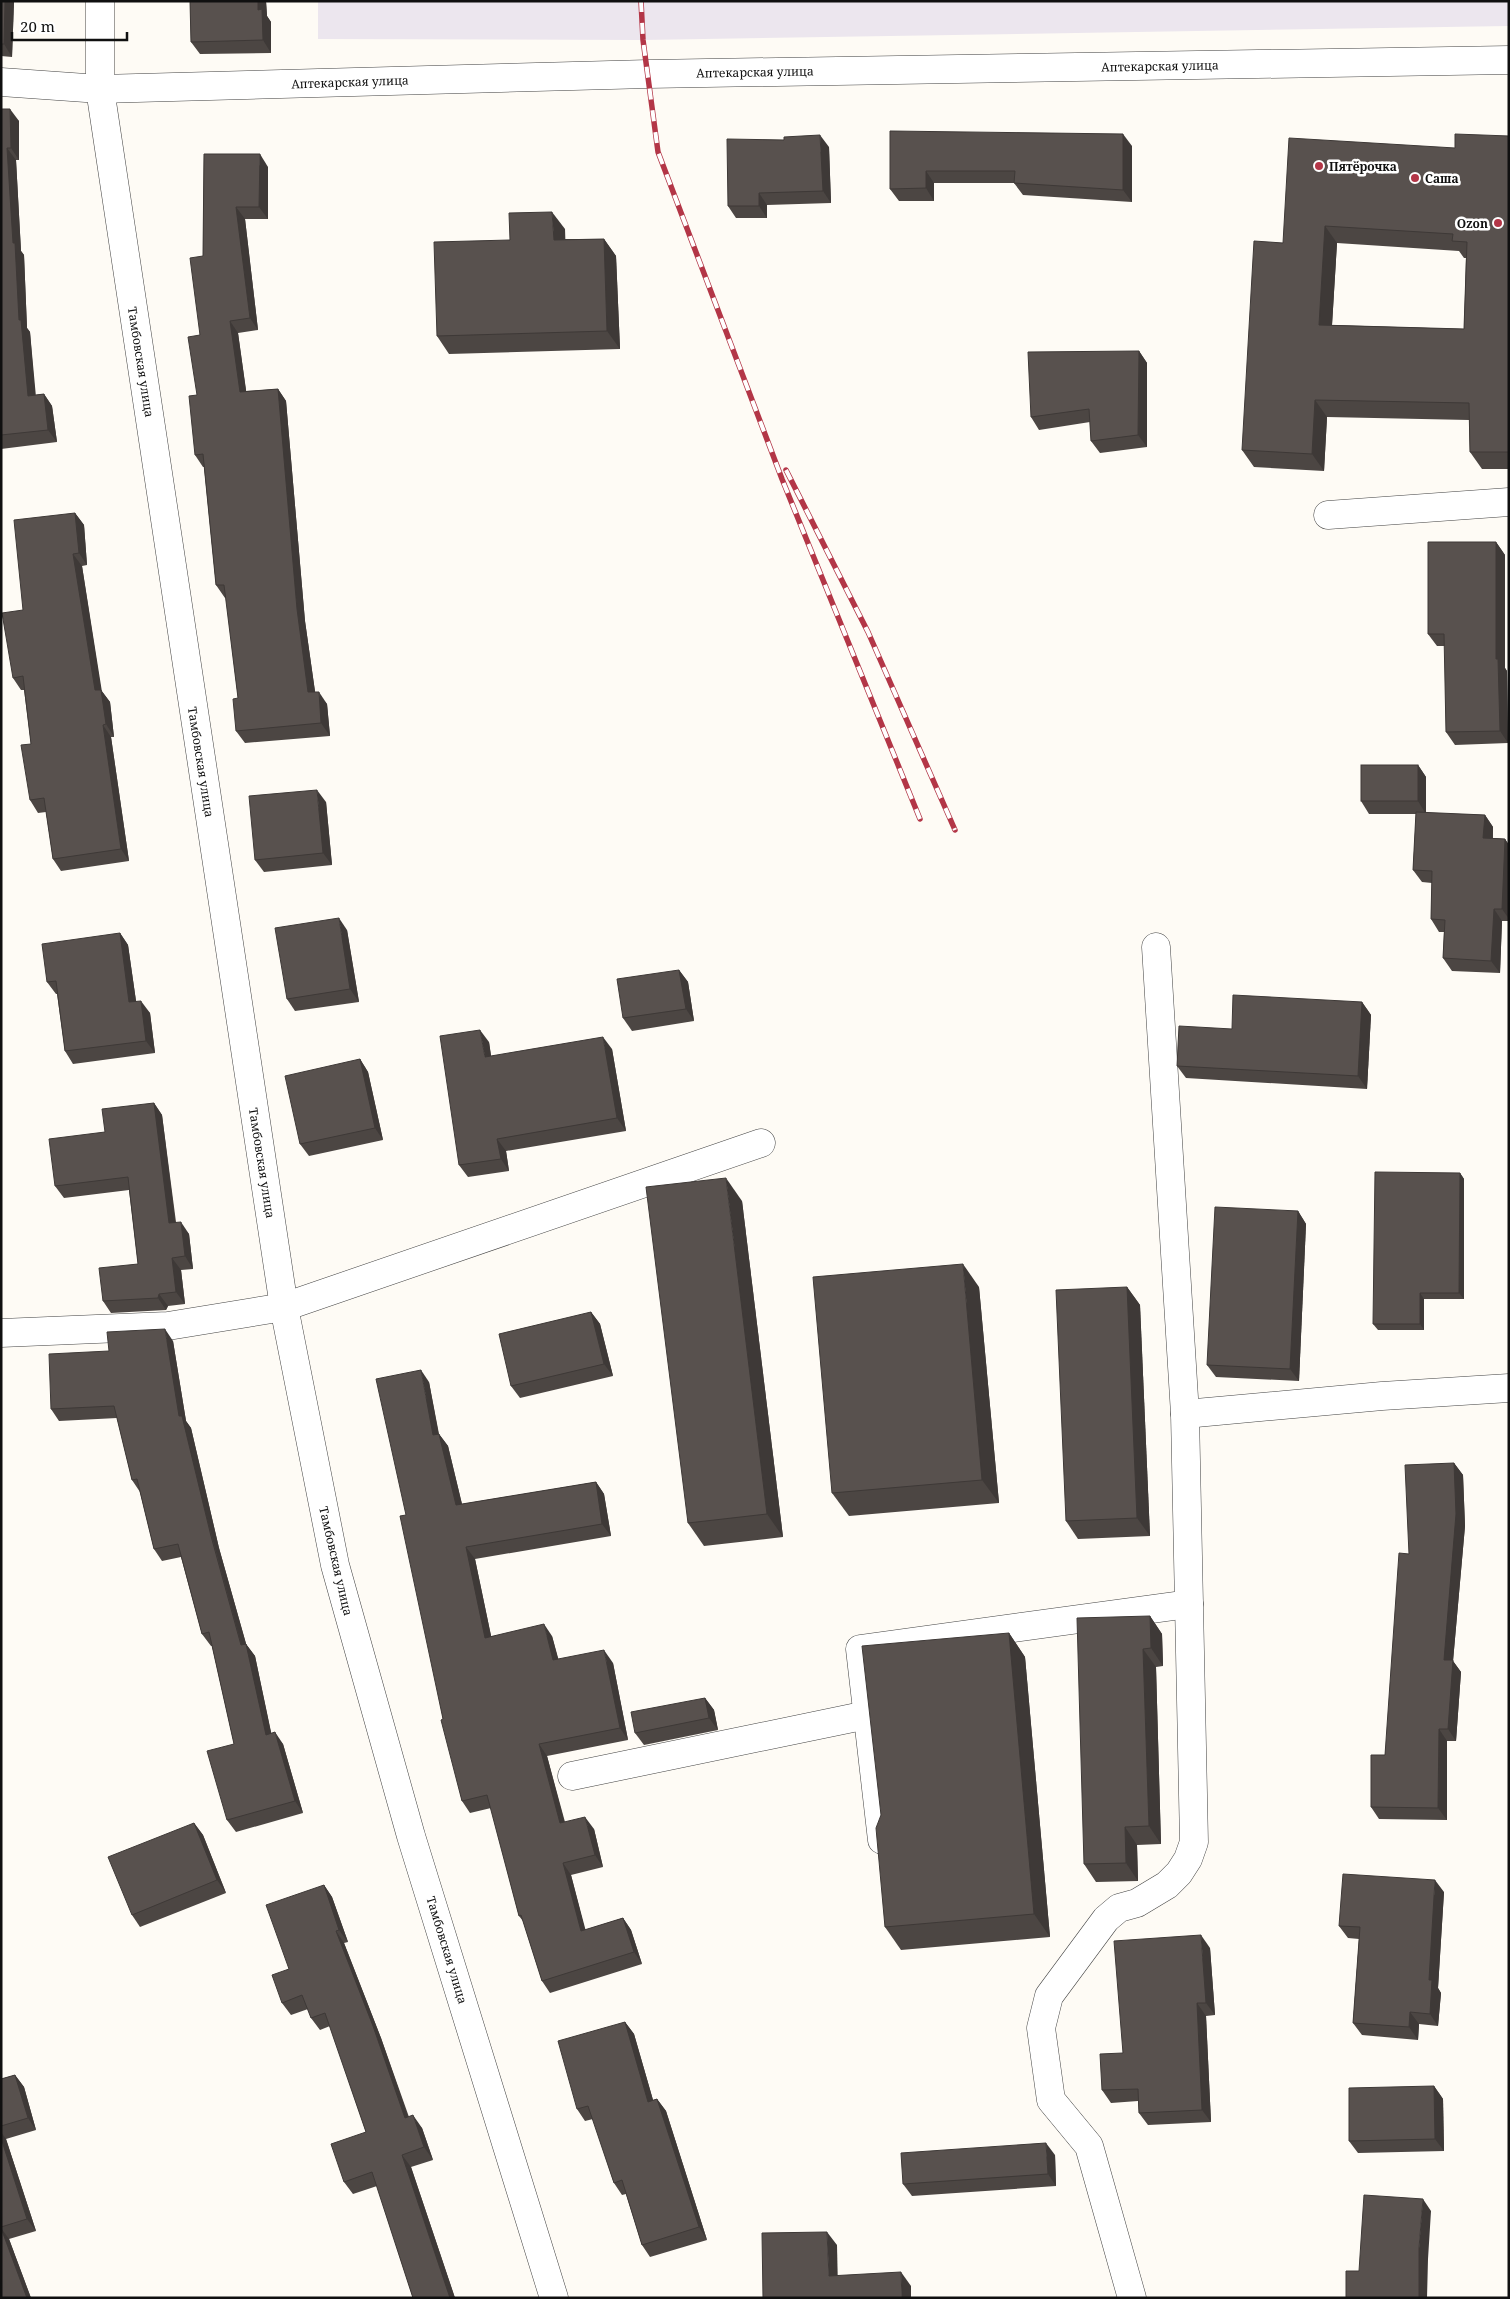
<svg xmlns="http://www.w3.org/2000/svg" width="1510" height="2299" viewBox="0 0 1510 2299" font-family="'Noto Serif',serif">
	<rect width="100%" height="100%" fill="#fefbf5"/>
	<!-- industrial -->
	<polygon fill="#ece6ee" points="318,1 1509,1 1509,26 643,40 318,39"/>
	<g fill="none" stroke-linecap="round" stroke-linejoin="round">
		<!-- minor casing -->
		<g stroke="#434343" stroke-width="29">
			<g id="minor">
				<polyline points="100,1 100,89 284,1307 335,1565 411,1836 554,2298"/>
				<polyline points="1,82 100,89 648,74 1509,60"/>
				<polyline points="1328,515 1509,502"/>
				<polyline points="1,1333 168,1326 284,1307 761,1143"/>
				<polyline points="1185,1414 1382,1396 1509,1388"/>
				<polyline points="572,1776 867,1715"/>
				<polyline points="882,1840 860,1649 1189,1604"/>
				<polyline points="1132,2298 1089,2146 1051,2100 1041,2028 1049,1996 1106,1919 1119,1908 1137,1903 1167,1885 1179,1873 1188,1859 1194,1842 1185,1414 1156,947"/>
			</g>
		</g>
		<!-- minor -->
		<use href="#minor" stroke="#fff" stroke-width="28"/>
		<!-- rail casing -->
		<g stroke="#b33647" stroke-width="5.5">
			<g id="rail">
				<polyline points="641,1 643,40 658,152 782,479 920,819"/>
				<polyline points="786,470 868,632 955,830"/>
			</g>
		</g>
		<!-- rail -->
		<use href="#rail" stroke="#fff" stroke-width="4" stroke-dasharray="11" stroke-linecap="butt"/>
	</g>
	<!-- wall -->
	<g fill="#4c4643" fill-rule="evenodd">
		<polygon points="1,1 14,1 12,57 1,56"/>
		<polygon points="190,1 266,1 267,16 271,22 271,53 200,54 191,42"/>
		<polygon points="1,109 19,121 19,160 16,160 21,251 24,255 27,328 30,332 35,395 44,394 52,406 57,442 1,449"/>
		<polygon points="890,131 1132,146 1132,202 1023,195 1014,183 934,183 934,201 899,201 890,189"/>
		<path d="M1509 136V469H1482L1470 452 1469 420 1327 417 1324 471 1254 467 1242 450 1283 243 1455 148ZM1337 243 1459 251 1464 258H1466L1464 329 1332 325Z"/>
		<polygon points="829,147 831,203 767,205 767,218 736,218 728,206"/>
		<polygon points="204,154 268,167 268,219 245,219 258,330 238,333 246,391 278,389 286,401 305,621 315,692 327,704 330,736 245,743 236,731 238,698 226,598 225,598 216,585 204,467 203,467 195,455 203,256"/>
		<polygon points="565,229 565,239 604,239 616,256 620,349 449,354 437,336 510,240"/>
		<polygon points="1139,351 1147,363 1147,447 1100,453 1091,441 1090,422 1039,430 1031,417"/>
		<polygon points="75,513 84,525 87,565 82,566 101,690 110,702 114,737 111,737 129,861 61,871 53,859 46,812 38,813 30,800 31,744 24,690 21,690 13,678 23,610"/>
		<polygon points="1496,542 1505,555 1505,668 1507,671 1508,743 1455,745 1446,732 1445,646 1437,646 1428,634"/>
		<polygon points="1418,765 1426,777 1426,813 1485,815 1493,827 1493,838 1505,839 1509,845 1509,921 1502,921 1500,973 1452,971 1443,958 1444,932 1439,932 1431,919 1432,883 1422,882 1413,870 1416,814 1369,814 1361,801"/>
		<polygon points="326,802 332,865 264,872 255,860"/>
		<polygon points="347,930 359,1002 295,1011 287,999"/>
		<polygon points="120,933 128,945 136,1001 150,1013 155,1053 73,1064 65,1051 57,994 56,994 47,982"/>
		<polygon points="679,970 688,982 694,1021 632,1031 623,1018"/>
		<polygon points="1362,1002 1371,1015 1367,1089 1186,1078 1177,1066 1232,1029"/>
		<polygon points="489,1042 491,1056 612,1049 626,1131 506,1151 509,1171 468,1177 459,1165"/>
		<polygon points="360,1059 368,1072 383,1140 309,1156 300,1144"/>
		<polygon points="154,1103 162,1115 176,1222 189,1234 193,1269 181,1270 185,1304 168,1306 166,1310 111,1313 103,1301 138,1264 129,1190 64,1198 55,1186 105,1132"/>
		<polygon points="1460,1173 1464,1179 1464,1299 1424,1299 1424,1330 1378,1330 1373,1324"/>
		<polygon points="742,1201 783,1537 704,1546 688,1523"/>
		<polygon points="1298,1211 1306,1224 1299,1381 1216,1377 1207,1365"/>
		<polygon points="979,1287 999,1503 849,1516 832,1493"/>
		<polygon points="1127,1287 1140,1305 1150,1536 1078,1539 1066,1521"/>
		<polygon points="591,1312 600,1324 613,1376 520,1398 511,1386"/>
		<polygon points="173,1341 186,1421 191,1428 219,1548 246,1644 255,1656 271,1733 283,1744 303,1813 236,1832 227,1820 234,1744 212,1646 211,1646 202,1634 181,1557 162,1561 154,1549 140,1492 132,1480 117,1418 59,1421 51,1409 109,1351"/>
		<polygon points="429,1382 439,1434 448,1446 462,1504 596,1482 604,1494 611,1536 475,1559 491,1636 552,1636 558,1659 613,1663 628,1740 547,1756 565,1822 594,1829 603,1867 571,1875 585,1930 623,1918 631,1930 642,1964 550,1993 542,1981 523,1921 519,1916 491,1808 470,1813 462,1801 443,1719 406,1515"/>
		<polygon points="1454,1463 1463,1475 1465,1526 1453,1661 1461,1672 1456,1741 1447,1741 1447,1820 1379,1819 1371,1807 1385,1755 1409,1554"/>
		<polygon points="1150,1616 1162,1634 1163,1666 1156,1667 1161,1844 1137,1845 1138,1881 1096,1882 1084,1864"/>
		<polygon points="1009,1633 1025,1657 1050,1937 901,1950 885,1927 881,1815"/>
		<polygon points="705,1698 714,1710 718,1730 644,1745 635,1733"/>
		<polygon points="194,1823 203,1835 226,1893 140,1927 132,1915"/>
		<polygon points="324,1885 332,1897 348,1942 344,1943 381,2038 409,2117 422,2128 433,2160 411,2167 455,2298 413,2298 377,2186 353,2194 344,2182 366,2132 330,2026 320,2030 311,2018 308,2009 291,2015 282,2003 289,1969"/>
		<polygon points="1444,1892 1438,1988 1441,1993 1438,2026 1419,2024 1418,2040 1362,2035 1353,2023 1359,1939 1348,1938 1339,1926"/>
		<polygon points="1210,1948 1215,2015 1206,2016 1211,2122 1148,2125 1139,2113 1138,2101 1111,2103 1102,2090"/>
		<polygon points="625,2022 634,2034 653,2100 657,2099 666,2111 707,2240 650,2257 642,2245 626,2194 622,2195 614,2183 593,2119 585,2121 577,2109"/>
		<polygon points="15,2075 24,2087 36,2130 6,2139 36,2231 9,2239 31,2298 1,2298 1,2079"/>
		<polygon points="1434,2086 1443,2099 1444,2151 1358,2153 1349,2141"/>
		<polygon points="1055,2155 1056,2186 912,2196 903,2184"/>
	</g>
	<!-- shaded-wall -->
	<g fill="#3e3937">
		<polygon points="5,1 14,1 12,57 4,44"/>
		<polygon points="258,1 266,1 267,16 271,22 271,53 263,40 258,10"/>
		<polygon points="10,109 19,121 19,160 11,148"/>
		<polygon points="1123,134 1132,146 1132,202 1123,190"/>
		<polygon points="820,135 829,147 831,203 823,191"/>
		<polygon points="7,148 16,160 21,251 24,255 27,328 30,332 37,408 28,396 19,320 13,243"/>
		<polygon points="260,154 268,167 268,219 259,207"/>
		<polygon points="926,171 934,183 934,201 926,188"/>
		<polygon points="759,193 767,205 767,218 759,206"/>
		<polygon points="236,207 245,219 258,330 250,318"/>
		<polygon points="552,212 565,229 566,258 554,240"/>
		<polygon points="1325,226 1337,243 1331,342 1319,325"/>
		<polygon points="604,239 616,256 620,349 607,331"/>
		<polygon points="230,321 238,333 248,404 240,392"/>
		<polygon points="1139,351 1147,363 1147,447 1138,435"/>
		<polygon points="278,389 286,401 305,621 317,705 308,692 297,609"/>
		<polygon points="44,394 52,406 57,442 48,430"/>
		<polygon points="1315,400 1327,417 1324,471 1312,454"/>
		<polygon points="75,513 84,525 87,565 79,553"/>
		<polygon points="1496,542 1505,555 1505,668 1507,671 1508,743 1500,731 1496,659"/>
		<polygon points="73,554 82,566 102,692 101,690 110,702 114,737 106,724 95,690"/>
		<polygon points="319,692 327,704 330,736 321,723"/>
		<polygon points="103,725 111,737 129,861 121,849"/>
		<polygon points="1418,765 1426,777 1426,814 1418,801"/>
		<polygon points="317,790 326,802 332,865 323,853"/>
		<polygon points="1485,815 1493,827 1492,850 1483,838"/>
		<polygon points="1505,839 1509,845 1509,919 1502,909"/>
		<polygon points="1494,909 1502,921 1500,973 1491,961"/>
		<polygon points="339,918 347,930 359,1002 350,989"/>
		<polygon points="120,933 128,945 138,1015 129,1002"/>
		<polygon points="679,970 688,982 694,1021 686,1009"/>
		<polygon points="141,1001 150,1013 155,1053 146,1041"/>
		<polygon points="1362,1002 1371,1015 1367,1089 1358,1076"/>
		<polygon points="480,1030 489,1042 493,1069 485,1057"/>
		<polygon points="603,1037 612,1049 626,1131 617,1118"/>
		<polygon points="360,1059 368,1072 383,1140 375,1128"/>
		<polygon points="154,1103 162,1115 177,1236 169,1223"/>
		<polygon points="497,1139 506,1151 509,1171 501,1159"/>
		<polygon points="1460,1173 1464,1179 1464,1299 1459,1293"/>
		<polygon points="726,1178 742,1201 783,1537 767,1514"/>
		<polygon points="1298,1211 1306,1224 1299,1381 1290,1369"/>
		<polygon points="181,1222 189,1234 193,1269 185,1256"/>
		<polygon points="172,1258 181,1270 185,1304 176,1292"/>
		<polygon points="963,1264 979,1287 999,1503 982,1480"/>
		<polygon points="1127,1287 1140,1305 1150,1536 1137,1518"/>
		<polygon points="1420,1293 1424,1299 1424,1330 1420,1324"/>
		<polygon points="159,1294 168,1306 166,1310 158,1298"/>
		<polygon points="591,1312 600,1324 613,1376 604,1364"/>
		<polygon points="165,1329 173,1341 186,1421 191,1428 219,1548 247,1647 246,1644 255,1656 274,1746 266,1735 179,1416"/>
		<polygon points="421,1370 429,1382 441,1447 433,1435"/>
		<polygon points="439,1434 448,1446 465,1517 456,1505"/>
		<polygon points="1454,1463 1463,1475 1465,1526 1453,1661 1461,1672 1456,1741 1448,1729 1444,1660"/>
		<polygon points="596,1482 604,1494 611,1536 602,1524"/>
		<polygon points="466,1547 475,1559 494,1650 485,1638"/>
		<polygon points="1150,1616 1162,1634 1163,1666 1151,1648"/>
		<polygon points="544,1624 552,1636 562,1672 553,1660"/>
		<polygon points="1009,1633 1025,1657 1050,1937 1034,1914"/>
		<polygon points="1143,1649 1156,1667 1161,1844 1149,1826"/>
		<polygon points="604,1650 613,1663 628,1740 620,1728"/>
		<polygon points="705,1698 714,1710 718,1730 709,1718"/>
		<polygon points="1439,1729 1447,1741 1447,1820 1438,1808"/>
		<polygon points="275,1732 283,1744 303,1813 295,1801"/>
		<polygon points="539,1744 547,1756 568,1836 560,1823"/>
		<polygon points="585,1817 594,1829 603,1867 595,1855"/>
		<polygon points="194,1823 203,1835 226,1893 217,1880"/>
		<polygon points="1125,1827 1137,1845 1138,1881 1126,1863"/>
		<polygon points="563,1863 571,1875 589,1943 581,1931"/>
		<polygon points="1435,1880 1444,1892 1438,1988 1441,1993 1438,2026 1430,2014 1429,1980"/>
		<polygon points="324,1885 332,1897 348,1942 339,1930"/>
		<polygon points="623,1918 631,1930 642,1964 634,1952"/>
		<polygon points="336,1931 344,1943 381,2038 413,2131 405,2118"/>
		<polygon points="1201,1935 1210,1948 1215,2015 1206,2003"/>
		<polygon points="1197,2003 1206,2016 1211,2122 1202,2110"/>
		<polygon points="1410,2012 1419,2024 1418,2040 1409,2027"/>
		<polygon points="625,2022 634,2034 657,2114 648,2102"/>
		<polygon points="15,2075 24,2087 36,2130 28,2118"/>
		<polygon points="1434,2086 1443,2099 1444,2151 1435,2139"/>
		<polygon points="657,2099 666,2111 707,2240 699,2227"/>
		<polygon points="413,2115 422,2128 433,2160 424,2147"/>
		<polygon points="1,2132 6,2139 36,2231 27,2219 1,2138"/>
		<polygon points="1046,2143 1055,2155 1056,2186 1048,2174"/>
		<polygon points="402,2155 411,2167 455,2298 450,2298"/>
		<polygon points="1423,2199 1431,2211 1428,2259 1427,2298 1419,2298 1419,2248"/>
		<polygon points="1,2228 9,2239 31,2298 27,2298"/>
		<polygon points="827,2232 837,2245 838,2290 829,2276"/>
		<polygon points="901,2272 911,2286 911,2298 902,2298"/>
	</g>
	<!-- building -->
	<g fill="#58514e" stroke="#3e3937" fill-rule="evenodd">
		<polygon points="1,1 5,1 4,44 1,44"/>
		<polygon points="190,1 258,1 258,10 262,9 263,40 191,42"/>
		<polygon points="1,109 10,109 11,148 7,148 13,243 15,243 19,320 21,320 28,396 44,394 48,430 1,435"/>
		<polygon points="890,131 1123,134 1123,190 1014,183 1015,171 926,171 926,188 890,189"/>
		<path d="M1455 134 1509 136V452H1470L1469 403 1315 400 1312 454 1242 450 1254 241 1283 243 1289 138 1455 148ZM1325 226 1453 234 1452 241 1467 242 1464 329 1319 325Z"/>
		<polygon points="820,135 823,191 759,193 759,206 728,206 727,139 784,140 784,137"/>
		<polygon points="204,154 260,154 259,207 236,207 250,318 230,321 240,392 278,389 297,609 308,692 319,692 321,723 236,731 233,699 238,698 224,585 216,585 203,454 195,455 189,396 197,395 188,337 200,335 190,258 203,256"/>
		<polygon points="552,212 554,240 604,239 607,331 437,336 434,242 510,240 509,213"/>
		<polygon points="1139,351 1138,435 1091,441 1089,409 1031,417 1028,352"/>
		<polygon points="75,513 79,553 73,554 95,690 101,690 106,724 103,725 121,849 53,859 44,798 30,800 21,745 31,744 23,676 13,678 2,613 23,610 14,520"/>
		<polygon points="1428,542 1496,542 1496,659 1498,659 1500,731 1446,732 1444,634 1428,634"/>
		<rect x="1361" y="765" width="57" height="36"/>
		<polygon points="317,790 323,853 255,860 249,796"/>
		<polygon points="1416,812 1485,815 1483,838 1505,839 1502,909 1494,909 1491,961 1443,958 1445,920 1431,919 1432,871 1413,870"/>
		<polygon points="339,918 350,989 287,999 275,928"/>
		<polygon points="120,933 129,1002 141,1001 146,1041 65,1051 56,981 47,982 42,944"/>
		<polygon points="679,970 686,1009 623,1018 617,979"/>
		<polygon points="1233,995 1362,1002 1358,1076 1177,1066 1179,1026 1232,1029"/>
		<polygon points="480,1030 485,1057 603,1037 617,1118 497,1139 501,1159 459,1165 440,1036"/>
		<polygon points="360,1059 375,1128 300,1144 285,1076"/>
		<polygon points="154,1103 169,1223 181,1222 185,1256 172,1258 176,1292 159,1294 158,1298 103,1301 99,1268 138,1264 128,1177 55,1186 49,1139 105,1132 102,1109"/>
		<polygon points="1375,1172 1460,1173 1459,1293 1420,1293 1420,1324 1373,1324"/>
		<polygon points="726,1178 767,1514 688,1523 646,1187"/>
		<polygon points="1215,1207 1298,1211 1290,1369 1207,1365"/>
		<polygon points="963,1264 982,1480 832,1493 813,1277"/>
		<polygon points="1127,1287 1137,1518 1066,1521 1056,1290"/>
		<polygon points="591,1312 604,1364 511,1386 499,1334"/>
		<polygon points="165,1329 179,1416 182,1416 211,1536 241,1645 246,1644 266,1735 275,1732 295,1801 227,1820 207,1751 234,1744 209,1632 202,1634 178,1544 154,1549 137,1479 132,1480 114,1406 51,1409 49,1354 109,1351 107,1332"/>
		<polygon points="421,1370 433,1435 439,1434 456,1505 596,1482 602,1524 466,1547 485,1638 544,1624 553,1660 604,1650 620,1728 539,1744 560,1823 585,1817 595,1855 563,1863 581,1931 623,1918 634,1952 542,1981 521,1915 519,1916 487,1795 462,1801 441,1720 443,1719 400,1516 406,1515 376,1379"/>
		<polygon points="1454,1463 1456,1514 1444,1660 1453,1660 1448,1729 1439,1729 1438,1808 1371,1807 1371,1755 1385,1755 1399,1553 1409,1554 1405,1465"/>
		<polygon points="1150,1616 1151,1648 1143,1649 1149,1826 1125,1827 1126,1863 1084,1864 1077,1618"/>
		<polygon points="1009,1633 1034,1914 885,1927 876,1828 881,1815 862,1646"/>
		<polygon points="705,1698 709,1718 635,1733 631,1712"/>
		<polygon points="194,1823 217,1880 132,1915 108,1857"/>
		<polygon points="1343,1874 1435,1880 1429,1980 1432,1980 1430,2014 1410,2012 1409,2027 1353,2023 1360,1927 1339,1926"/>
		<polygon points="324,1885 339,1930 336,1931 373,2026 405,2118 413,2115 424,2147 402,2155 450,2298 413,2298 372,2172 344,2182 331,2144 366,2132 325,2013 311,2018 302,1995 282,2003 272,1975 289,1969 266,1905"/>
		<polygon points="1201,1935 1206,2003 1197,2003 1202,2110 1139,2113 1138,2089 1102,2090 1100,2054 1123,2053 1114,1941"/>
		<polygon points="625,2022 648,2102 657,2099 699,2227 642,2245 622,2180 614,2183 588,2106 577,2109 558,2041"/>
		<polygon points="15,2075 28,2118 1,2126 1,2079"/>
		<polygon points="1434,2086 1435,2139 1349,2141 1349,2088"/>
		<polygon points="1,2138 27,2219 1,2227"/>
		<polygon points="1046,2143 1048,2174 903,2184 901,2153"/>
		<polygon points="1364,2195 1423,2199 1419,2248 1419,2298 1346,2298 1346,2271 1359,2271"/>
		<polygon points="1,2228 27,2298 1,2298"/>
		<polygon points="827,2232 829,2276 901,2272 902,2298 763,2298 762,2233"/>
	</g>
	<!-- markers -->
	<g fill="#b33647" stroke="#fff" stroke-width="2">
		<circle cx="1319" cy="166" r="5"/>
		<circle cx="1415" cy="178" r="5"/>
		<circle cx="1498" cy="223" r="5"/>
	</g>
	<g text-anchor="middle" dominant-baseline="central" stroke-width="5" stroke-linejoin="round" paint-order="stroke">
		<!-- street labels -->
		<g font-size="12" fill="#101010" stroke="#fff">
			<text transform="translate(1160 66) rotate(-1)">Аптекарская улица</text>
			<text transform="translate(755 72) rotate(-1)">Аптекарская улица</text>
			<text transform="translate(350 82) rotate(-2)">Аптекарская улица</text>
			<text transform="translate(141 362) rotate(81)">Тамбовская улица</text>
			<text transform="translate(201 762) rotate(81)">Тамбовская улица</text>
			<text transform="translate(262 1163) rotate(81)">Тамбовская улица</text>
			<text transform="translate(336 1561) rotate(77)">Тамбовская улица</text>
			<text transform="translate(447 1950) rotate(73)">Тамбовская улица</text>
		</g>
		<!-- poi labels -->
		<g font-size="12" font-weight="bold" fill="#101010" stroke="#fff" text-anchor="start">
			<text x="1329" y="166">Пятёрочка</text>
			<text x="1425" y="178">Саша</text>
			<text x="1488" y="223" text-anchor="end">Ozon</text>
		</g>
	</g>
	<!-- border -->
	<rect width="1510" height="2299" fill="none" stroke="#101010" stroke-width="5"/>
	<!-- scale -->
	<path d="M12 32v8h115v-8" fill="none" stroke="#101010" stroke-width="2.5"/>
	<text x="20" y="32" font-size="15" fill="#101010" stroke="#ffffff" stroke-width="4" paint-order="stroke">20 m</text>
</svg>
